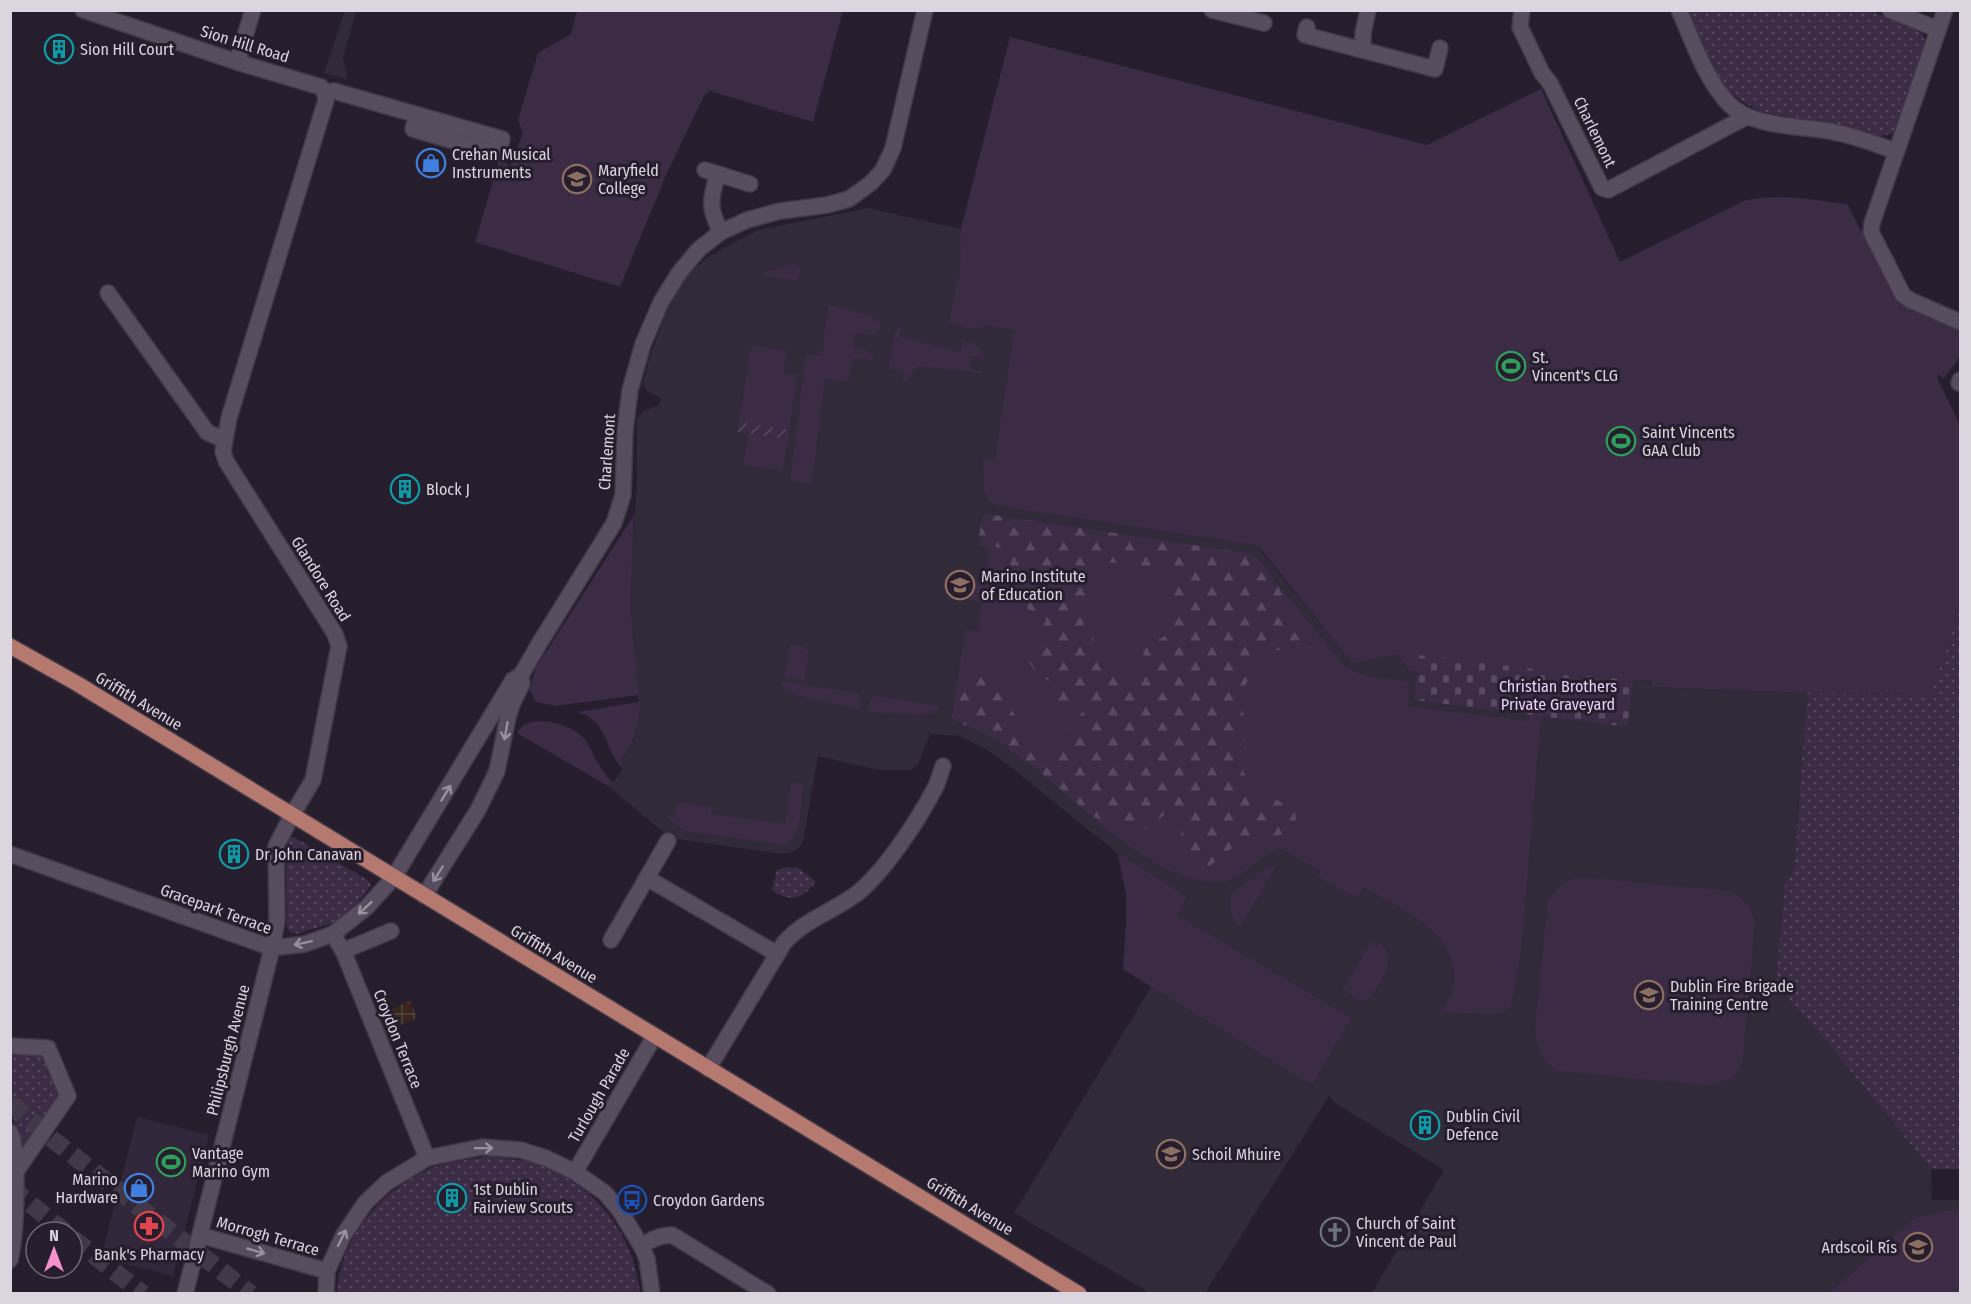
<svg xmlns="http://www.w3.org/2000/svg" width="1971" height="1304" viewBox="0 0 1971 1304" font-family="'Fira Sans Condensed',sans-serif">
	<defs>
		<pattern id="industrial-grid" width="8" height="8" patternUnits="userSpaceOnUse" patternTransform="scale(1.5)"><rect width="8" height="8" fill="#37251e"/><path d="M0 4h8M4 0v8" fill="none" stroke="#53443e"/></pattern>
		<pattern id="forest-firs" width="22" height="20" patternUnits="userSpaceOnUse" patternTransform="scale(1.5)"><rect width="22" height="20" fill="#3b2b45"/><path d="M5 1l3.5 6h-7zM16 11l3.5 6h-7z" fill="#57495f"/></pattern>
		<pattern id="cemetery-stones" width="16" height="16" patternUnits="userSpaceOnUse" patternTransform="scale(1.5)"><rect width="16" height="16" fill="#3b2b45"/><path d="M2 7V4a2 2 0 0 1 4 0v3zM10 15v-3a2 2 0 0 1 4 0v3z" fill="#57495f"/></pattern>
		<pattern id="park-dots" width="8" height="8" patternUnits="userSpaceOnUse" patternTransform="scale(1.5)"><rect width="8" height="8" fill="#3b2b45"/><path d="M2 2h.1M6 6h.1" fill="none" stroke="#57495f" stroke-width="1.8" stroke-linecap="round"/></pattern>
		<pattern id="garden-furrows" width="10" height="10" patternUnits="userSpaceOnUse" patternTransform="scale(1.5)"><rect width="10" height="10" fill="#3b2b45"/><path d="M-1 1l2-2M0 10L10 0M9 11l2-2" fill="none" stroke="#57495f"/></pattern>
	</defs>
	<rect width="100%" height="100%" fill="#271e2d"/>
	<!-- built -->
	<polygon fill="#32273a" points="137,1117 209,1135 173,1276 101,1258"/>
	<!-- industrial -->
	<polygon fill="url(#industrial-grid)" points="410,1001 417,1018 390,1029 383,1012"/>
	<!-- education -->
	<g fill="#312a38">
		<polygon points="345,11 356,11 343,58 348,80 324,73"/>
		<polygon points="1010,37 1427,145 1541,89 1256,545 1343,652 1398,654 1633,681 1651,680 1652,687 1807,693 1794,869 1784,887 1776,984 1833,1050 1931,1169 1932,1200 1960,1200 1960,1293 1372,1293 1444,1170 1335,1103 1329,1096 1205,1293 1150,1293 1014,1213 1151,987 1123,969 1126,924 1126,893 1117,853 1012,768 986,749 959,736 930,734 918,764 911,770 879,770 818,756 803,842 799,848 792,852 782,854 670,838 608,786 613,783 623,769 622,760 636,736 639,711 630,606 631,564 637,486 637,419 643,411 659,405 661,398 647,391 643,384 650,355 667,311 682,282 705,259 758,230 868,208 961,229"/>
	</g>
	<!-- grass -->
	<g fill="#3b2b45">
		<polygon points="577,11 843,11 813,122 710,91 704,96 666,175 620,287 475,242 499,161 504,161 510,167 523,133 518,120 538,53 571,34"/>
		<path d="M1010 37 1427 145 1541 89 1620 262 1744 201C1778 192 1813 200 1847 204L1899 304 1960 331C1960 342 1963 356 1955 364 1951 369 1947 373 1943 379L1938 373 1937 378 1960 425V610L1932 694 1807 693 1652 687 1651 680 1633 681 1632 690 1409 670 1398 654 1356 663 1352 661 1343 652 1264 553 1256 545 1000 506 988 501 984 490 983 459 995 460 1014 330 985 325 975 329 949 322 960 270 961 229Z"/>
		<polygon points="792,265 796,265 800,269 799,277 795,280 764,276 762,274 764,272"/>
		<polygon points="828,305 875,317 880,323 881,328 876,334 870,335 855,333 853,347 869,351 876,361 852,358 849,382 825,379 812,484 790,481 806,354 822,356"/>
		<path d="M902 326 900 337 960 352 963 341C974 343 982 345 983 358L971 356 970 369 982 371V374L920 366C912 368 911 373 909 381H902L903 371 888 369 895 333 898 328Z"/>
		<polygon points="751,345 787,351 784,373 798,375 789,430 739,422"/>
		<polygon points="748,434 788,440 783,471 743,465"/>
		<path d="M987 514 1253 554 1344 665C1361 679 1388 678 1410 682L1408 706 1528 721 1529 715 1541 716 1521 953 1511 1006 1503 1013 1492 1014 1440 1012C1444 1006 1450 999 1452 992 1467 935 1402 910 1364 887L1357 898 1318 877 1321 871 1282 849C1260 853 1244 879 1223 882 1157 889 1071 794 1021 757 1000 741 978 730 954 720L952 718 965 630 978 632 982 602 970 600 972 581 984 582 989 548 978 546 982 517Z"/>
		<polygon points="634,515 630,606 639,695 555,706 536,702 530,691 535,669"/>
		<polygon points="790,644 805,646 804,649 809,650 804,681 784,678"/>
		<polygon points="779,681 858,693 862,699 860,710 795,695 786,690"/>
		<polygon points="876,696 941,706 937,712 921,715 868,712 870,700"/>
		<path d="M639 702C640 728 636 738 622 759L623 769C602 748 611 723 577 712Z"/>
		<path d="M545 721C598 730 583 752 613 783L608 786 517 733C522 722 534 722 545 721Z"/>
		<path d="M791 782 803 784C801 803 803 835 785 845L685 831 672 823 666 816 675 817 677 802 711 807V814L785 824Z"/>
		<polygon points="1118,853 1187,897 1177,915 1351,1018 1312,1085 1123,969 1126,924 1126,893"/>
		<polygon points="1277,864 1241,926 1234,923 1230,907 1231,893 1265,869"/>
		<path d="M1579 877 1728 891C1744 898 1749 905 1755 921L1743 1061C1735 1080 1724 1084 1705 1085L1558 1071C1539 1058 1538 1051 1535 1029L1548 901 1562 883Z"/>
		<path d="M1371 942 1378 946 1380 942C1399 959 1381 981 1370 998L1363 1001 1342 990Z"/>
		<polygon points="1944,1211 1960,1211 1960,1293 1830,1293 1915,1218"/>
	</g>
	<!-- forest -->
	<path fill="url(#forest-firs)" fill-rule="evenodd" d="M987 514 1253 554 1276 582 1295 621 1320 647 1263 651C1248 679 1232 700 1250 730L1241 744 1242 769 1252 788 1279 801 1295 812 1297 828 1277 836 1253 840 1232 848 1205 870 1187 859 1182 845 1181 818 1164 815 1148 828 1132 832 1092 816 1046 777 993 737 954 720 952 718 958 680 980 676 1008 702 1021 728 1036 743 1055 750 1070 726 1092 702 1050 706 1056 684 1038 675 1026 658 1039 638 1046 620 1014 600 1009 584 1011 558 1030 540 1018 541 998 548 989 541 979 537 982 517ZM1091 560 1173 570 1182 577 1170 589 1165 636 1146 646 1133 685 1119 678 1102 650 1083 626Z"/>
	<!-- cemetery -->
	<polygon fill="url(#cemetery-stones)" points="1419,655 1633,681 1627,727 1414,700"/>
	<!-- park -->
	<g fill="url(#park-dots)">
		<polygon points="1688,11 1871,11 1916,29 1923,35 1925,44 1896,127 1892,134 1880,136 1849,126 1761,112 1740,100 1727,88 1716,72"/>
		<polygon points="1960,610 1960,1169 1931,1169 1833,1050 1776,984 1784,887 1794,869 1807,693 1931,694"/>
		<polygon points="290,837 294,837 369,881 371,885 359,901 336,922 296,934 290,932 287,927 286,846 286,840"/>
		<path d="M787 867 799 868 816 882C802 899 790 903 772 890L777 870Z"/>
		<polygon points="11,1053 44,1054 61,1094 23,1146 11,1113"/>
		<path d="M488 1156C500 1158 513 1159 525 1161 573 1171 616 1211 632 1257 636 1269 638 1281 640 1293H337C340 1239 380 1191 429 1169 445 1162 470 1160 488 1156Z"/>
	</g>
	<!-- garden -->
	<polygon fill="url(#garden-furrows)" points="739,422 789,430 788,440 738,432"/>
	<g fill="none" stroke-linecap="round" stroke-linejoin="round">
		<!-- highway-tunnel -->
		<g stroke="#423948" stroke-width="18" stroke-dasharray="18 9" stroke-linecap="butt">
			<polyline points="10,1103 52,1139 251,1294"/>
			<polyline points="10,1187 65,1232"/>
			<polyline points="72,1238 143,1294"/>
		</g>
		<!-- minor casing -->
		<g stroke="#413945" stroke-width="18">
			<g id="minor">
				<polyline points="83,10 237,62 321,87 325,93"/>
				<polyline points="1212,10 1264,23"/>
				<polyline points="1522,10 1520,27 1542,73 1550,83 1602,188 1608,190 1746,117"/>
				<path d="M1679 10C1693 41 1705 79 1729 104 1753 129 1806 125 1838 133 1858 137 1877 145 1896 151"/>
				<polyline points="1890,10 1937,29"/>
				<polyline points="1945,10 1872,223 1871,232 1903,295 1910,300 1960,322"/>
				<polyline points="1307,27 1305,35 1435,69 1440,48"/>
				<polyline points="1363,50 1363,33 1368,10"/>
				<polyline points="237,62 253,10"/>
				<polyline points="325,93 334,91 502,139 498,154 413,129 417,115"/>
				<polyline points="705,170 750,184"/>
				<path d="M718 174C710 199 708 208 721 232"/>
				<polyline points="108,293 207,432 224,440"/>
				<polyline points="1959,383 1960,380"/>
				<polyline points="10,854 272,948 305,944 333,934 367,907 394,877 513,680 521,675"/>
				<polyline points="647,878 777,954"/>
				<polyline points="424,896 478,810 497,771 508,717 513,702 522,684 521,675 539,644 614,523 623,495 625,430 630,390 643,344 661,302 679,273 699,249 721,232 747,220 780,211 827,205 849,199 871,183 883,170 893,148 925,10"/>
				<polyline points="333,934 344,953 427,1158"/>
				<polyline points="611,940 668,841"/>
				<polyline points="343,951 391,931"/>
				<polyline points="10,1046 48,1048 68,1096 17,1170"/>
				<path d="M708 1069 784 943C803 921 829 913 852 897 881 878 919 819 935 788 939 781 940 773 943 766"/>
				<path d="M10 1132C20 1152 16 1236 10 1260"/>
				<polyline points="575,1172 654,1037"/>
				<polyline points="200,1235 327,1271"/>
				<path d="M642 1247C651 1238 660 1236 672 1235L768 1294"/>
				<polyline points="185,1294 272,948 277,920 276,846 292,815 313,780 339,646 335,634 226,461 223,451 229,418 326,100 325,93"/>
				<polyline points="326,1294 327,1271 343,1236 365,1203 386,1183 427,1158 482,1147 521,1150 546,1158 575,1172 605,1193 620,1211 642,1247 647,1259 652,1294"/>
			</g>
		</g>
		<!-- major casing -->
		<g stroke="#413945" stroke-width="18">
			<polyline id="major" points="10,646 76,683 1079,1294"/>
		</g>
		<!-- minor -->
		<use href="#minor" stroke="#574d5e" stroke-width="15"/>
		<!-- major -->
		<use href="#major" stroke="#b5796f" stroke-width="15"/>
	</g>
	<!-- one-way arrows -->
	<defs><path id="oneway-shaft" d="M-6 0H5M1.5-3L5.5 0L1.5 3" fill="none" stroke-width="1.6" stroke-linecap="round" stroke-linejoin="round" transform="scale(1.5)"/></defs>
	<g stroke="#99919e">
		<use href="#oneway-shaft" transform="translate(506 731) rotate(100)"/>
		<use href="#oneway-shaft" transform="translate(446 793) rotate(-59)"/>
		<use href="#oneway-shaft" transform="translate(438 874) rotate(122)"/>
		<use href="#oneway-shaft" transform="translate(365 908) rotate(138)"/>
		<use href="#oneway-shaft" transform="translate(303 943) rotate(168)"/>
		<use href="#oneway-shaft" transform="translate(484 1148) rotate(-1)"/>
		<use href="#oneway-shaft" transform="translate(342 1238) rotate(-63)"/>
		<use href="#oneway-shaft" transform="translate(256 1251) rotate(16)"/>
	</g>
	<!-- icons -->
	<defs>
		<g id="building-ring" transform="scale(1.5)"><circle r="9.5" fill="#271e2d" stroke="#0f9aa8" stroke-width="1.5"/><path d="M-4-6H4V6H1V3H-1V6H-4ZM-2.5-4.3h1.7v1.8h-1.7ZM.8-4.3h1.7v1.8H.8ZM-2.5-1h1.7V.8h-1.7ZM.8-1h1.7V.8H.8Z" fill="#0f9aa8"/></g>
		<g id="shop-ring" transform="scale(1.5)"><circle r="9.5" fill="#271e2d" stroke="#3f7fe0" stroke-width="1.5"/><path d="M-5-2.5h2.3a2.7 3.5 0 0 1 5.4 0H5L5.5 6h-11ZM-1.5-2.5h3a1.5 2.3 0 0 0-3 0Z" fill="#3f7fe0"/></g>
		<g id="school-ring" transform="scale(1.5)"><circle r="9.5" fill="#271e2d" stroke="#8d6e63" stroke-width="1.5"/><path d="M0-5L7-2L0 1L-7-2ZM-4 1L0 2.5L4 1V4Q0 6-4 4Z" fill="#8d6e63"/></g>
		<g id="stadium-ring" transform="scale(1.5)"><circle r="9.5" fill="#271e2d" stroke="#2e9e5b" stroke-width="1.5"/><path d="M0-5a6.5 5 0 1 0 0 10a6.5 5 0 1 0 0-10ZM-3.5-1.8h7v3.6h-7Z" fill="#2e9e5b"/></g>
		<g id="university-ring" transform="scale(1.5)"><circle r="9.5" fill="#271e2d" stroke="#8d6e63" stroke-width="1.5"/><path d="M0-5L7-2L0 1L-7-2ZM-4 1L0 2.5L4 1V4Q0 6-4 4Z" fill="#8d6e63"/></g>
		<g id="bus-ring" transform="scale(1.5)"><circle r="9.5" fill="#271e2d" stroke="#1a4fb4" stroke-width="1.5"/><path d="M-5-6H5V4H4V6H2V4H-2V6H-4V4H-5ZM-3.5-4V0h7V-4ZM-3.5 1.2v1.5H-2V1.2ZM2 1.2v1.5H3.5V1.2Z" fill="#1a4fb4"/></g>
		<g id="pharmacy-ring" transform="scale(1.5)"><circle r="9.5" fill="#271e2d" stroke="#e0444e" stroke-width="1.5"/><path d="M-2-6h4v4h4v4h-4v4h-4v-4h-4v-4h4Z" fill="#e0444e"/></g>
		<g id="church-ring" transform="scale(1.5)"><circle r="9.5" fill="#271e2d" stroke="#6b7280" stroke-width="1.5"/><path d="M-1.2-6h2.4v3.5h3.3v2.4h-3.3V6h-2.4V-.1h-3.3v-2.4h3.3Z" fill="#6b7280"/></g>
	</defs>
	<g fill-rule="evenodd">
		<use href="#building-ring" x="59" y="49"/>
		<use href="#shop-ring" x="431" y="163"/>
		<use href="#school-ring" x="577" y="179"/>
		<use href="#stadium-ring" x="1511" y="366"/>
		<use href="#stadium-ring" x="1621" y="441"/>
		<use href="#building-ring" x="405" y="489"/>
		<use href="#university-ring" x="960" y="585"/>
		<use href="#building-ring" x="234" y="854"/>
		<use href="#university-ring" x="1649" y="995"/>
		<use href="#building-ring" x="1425" y="1125"/>
		<use href="#school-ring" x="1171" y="1154"/>
		<use href="#stadium-ring" x="171" y="1162"/>
		<use href="#shop-ring" x="139" y="1188"/>
		<use href="#building-ring" x="452" y="1198"/>
		<use href="#bus-ring" x="632" y="1200"/>
		<use href="#pharmacy-ring" x="149" y="1226"/>
		<use href="#church-ring" x="1335" y="1232"/>
		<use href="#school-ring" x="1918" y="1247"/>
	</g>
	<g text-anchor="middle" dominant-baseline="central" stroke-width="6" stroke-linejoin="round" paint-order="stroke">
		<!-- street labels -->
		<g font-size="16" fill="#dbd5df" stroke="#271e2d">
			<text transform="translate(245 44) rotate(17)">Sion Hill Road</text>
			<text transform="translate(1595 132) rotate(64)">Charlemont</text>
			<text transform="translate(607 452) rotate(-86)">Charlemont</text>
			<text transform="translate(321 579) rotate(58)">Glandore Road</text>
			<text transform="translate(139 701) rotate(31)">Griffith Avenue</text>
			<text transform="translate(216 909) rotate(20)">Gracepark Terrace</text>
			<text transform="translate(554 954) rotate(31)">Griffith Avenue</text>
			<text transform="translate(398 1039) rotate(68)">Croydon Terrace</text>
			<text transform="translate(228 1050) rotate(-76)">Philipsburgh Avenue</text>
			<text transform="translate(599 1095) rotate(-60)">Turlough Parade</text>
			<text transform="translate(970 1206) rotate(31)">Griffith Avenue</text>
			<text transform="translate(268 1236) rotate(16)">Morrogh Terrace</text>
		</g>
		<!-- poi labels -->
		<g font-size="16" fill="#dbd5df" stroke="#271e2d" text-anchor="start">
			<text x="80" y="49">Sion Hill Court</text>
			<text x="452" y="154">Crehan Musical<tspan x="452" dy="18">Instruments</tspan></text>
			<text x="598" y="170">Maryfield<tspan x="598" dy="18">College</tspan></text>
			<text x="1532" y="357">St.<tspan x="1532" dy="18">Vincent's CLG</tspan></text>
			<text x="1642" y="432">Saint Vincents<tspan x="1642" dy="18">GAA Club</tspan></text>
			<text x="426" y="489">Block J</text>
			<text x="981" y="576">Marino Institute<tspan x="981" dy="18">of Education</tspan></text>
			<text x="255" y="854">Dr John Canavan</text>
			<text x="1670" y="986">Dublin Fire Brigade<tspan x="1670" dy="18">Training Centre</tspan></text>
			<text x="1446" y="1116">Dublin Civil<tspan x="1446" dy="18">Defence</tspan></text>
			<text x="192" y="1153">Vantage<tspan x="192" dy="18">Marino Gym</tspan></text>
			<text x="1192" y="1154">Schoil Mhuire</text>
			<text x="118" y="1179" text-anchor="end">Marino<tspan x="118" dy="18">Hardware</tspan></text>
			<text x="473" y="1189">1st Dublin<tspan x="473" dy="18">Fairview Scouts</tspan></text>
			<text x="653" y="1200">Croydon Gardens</text>
			<text x="1356" y="1223">Church of Saint<tspan x="1356" dy="18">Vincent de Paul</tspan></text>
			<text x="1897" y="1247" text-anchor="end">Ardscoil Rís</text>
			<text x="149" y="1254" text-anchor="middle">Bank's Pharmacy</text>
		</g>
		<!-- park labels -->
		<g font-size="16" fill="#e9d1f9" stroke="#271e2d">
			<text x="1558" y="686">Christian Brothers<tspan x="1558" dy="18">Private Graveyard</tspan></text>
		</g>
	</g>
	<!-- border -->
	<rect width="1971" height="1304" fill="none" stroke="#dbd5df" stroke-width="24"/>
	<!-- north arrow -->
	<g transform="translate(54 1250)"><circle r="28" fill="#271e2d" stroke="#6f6774" stroke-width="1.5"/>
	<path d="M0-4.5L10 22L0 15L-10 22Z" fill="#f690cf"/>
	<text y="-9" font-size="16" font-weight="bold" text-anchor="middle" fill="#dbd5df">N</text>
	</g>
</svg>
